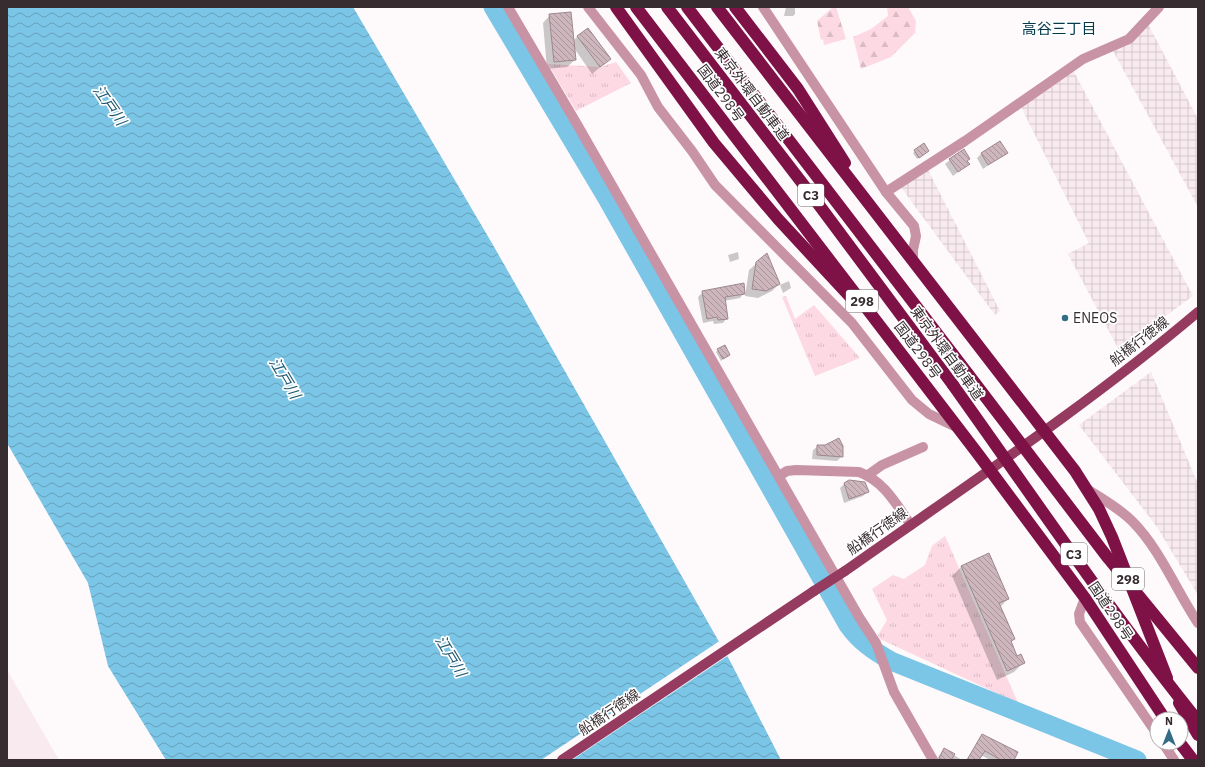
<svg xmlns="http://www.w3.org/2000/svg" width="1205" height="767" viewBox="0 0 1205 767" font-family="'IBM Plex Sans','Noto Sans JP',sans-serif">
	<defs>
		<pattern id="industrial-grid" width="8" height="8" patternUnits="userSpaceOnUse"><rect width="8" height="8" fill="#f8eaee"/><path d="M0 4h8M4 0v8" fill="none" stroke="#d5c9cc"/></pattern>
		<pattern id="grass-tufts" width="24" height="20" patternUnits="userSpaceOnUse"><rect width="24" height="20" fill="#fdd9e4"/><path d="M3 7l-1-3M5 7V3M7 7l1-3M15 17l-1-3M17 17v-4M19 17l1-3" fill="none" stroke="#d9bbc4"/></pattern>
		<pattern id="forest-firs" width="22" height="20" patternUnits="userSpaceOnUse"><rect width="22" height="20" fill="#fdd9e4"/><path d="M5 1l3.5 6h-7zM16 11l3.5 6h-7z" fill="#d9bbc4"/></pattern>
		<pattern id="water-waves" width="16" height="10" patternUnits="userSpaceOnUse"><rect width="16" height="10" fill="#7bc5e6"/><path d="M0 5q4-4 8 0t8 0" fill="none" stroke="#66a0bb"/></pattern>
		<pattern id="building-back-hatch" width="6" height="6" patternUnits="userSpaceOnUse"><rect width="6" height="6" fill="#ceb6bd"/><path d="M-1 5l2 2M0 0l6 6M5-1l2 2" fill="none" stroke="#a8949a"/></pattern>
	</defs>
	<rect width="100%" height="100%" fill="#fef9fb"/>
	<!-- built -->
	<polygon fill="#f8eaee" points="7,670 59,760 7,760"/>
	<!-- industrial -->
	<g fill="url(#industrial-grid)">
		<polygon points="1148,24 1198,119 1198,207 1113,51"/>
		<polygon points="1073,70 1193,296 1119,350 1068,254 1089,243 1021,107"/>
		<polygon points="927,168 1000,311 995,315 900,186"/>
		<polygon points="1151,372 1198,484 1198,595 1157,527 1079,425"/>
	</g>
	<!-- grass -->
	<g fill="url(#grass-tufts)">
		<polygon points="616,62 631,83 576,111 548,64 601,67"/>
		<polygon points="786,296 795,319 814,305 860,358 815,376 782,297"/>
		<polygon points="945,536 1018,703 880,639 878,635 887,620 872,589 893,575 904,579 925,565 932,546"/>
	</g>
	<!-- forest -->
	<g fill="url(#forest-firs)">
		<polygon points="833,7 836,7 846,39 824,45 823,39 821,40 817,21"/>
		<polygon points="887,7 908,7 916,21 915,33 891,57 861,69 853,37 871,29 888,16"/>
	</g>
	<!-- water -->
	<polygon fill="url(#water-waves)" points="7,7 353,7 493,245 730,661 781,760 166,760 108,666 88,583 7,443"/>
	<!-- pier -->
	<polygon fill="#fef9fb" points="721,640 729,655 572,760 541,760"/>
	<!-- shadow -->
	<g fill="#0003">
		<polygon points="786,7 795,7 795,14 793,16 784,16"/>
		<polygon points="550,15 573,41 578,36 610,59 592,74 574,48 575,60 567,67 547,69 543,23"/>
		<polygon points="915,151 928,151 917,159 913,153"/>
		<polygon points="982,153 1006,153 983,169 977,158"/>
		<polygon points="950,160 966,161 968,164 953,176 945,164"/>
		<polygon points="738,252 739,259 730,262 728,255"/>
		<polygon points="757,263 779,284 772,291 758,298 745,296 749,270"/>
		<polygon points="789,281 791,288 783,293 780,285"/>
		<polygon points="703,292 744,293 740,298 724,301 727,318 723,323 714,324 713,321 703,323 698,297"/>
		<polygon points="718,350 729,355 721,361 716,352"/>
		<polygon points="818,446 842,456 837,461 812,459 813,450"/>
		<polygon points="844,484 868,491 863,496 844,503 840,488"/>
		<polygon points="962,566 1008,599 1000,607 1014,639 1010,643 1017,657 1023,663 1014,672 997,680 952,576"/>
		<polygon points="983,735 1012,760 990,760 981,755 978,760 966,760"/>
		<polygon points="944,749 962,760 936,760"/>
	</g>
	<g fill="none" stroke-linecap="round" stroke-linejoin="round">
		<!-- river -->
		<path stroke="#7bc5e6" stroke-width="19" d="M493 7 608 200 848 625C860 642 874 651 891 661L1137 760"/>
	</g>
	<!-- building -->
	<g fill="url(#building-back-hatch)" stroke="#9e888f">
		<polygon points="571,12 576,60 554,62 549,14"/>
		<polygon points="588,28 611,59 600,67 577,36"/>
		<polygon points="1000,141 1008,153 988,165 981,153"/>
		<polygon points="924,143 929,151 919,158 914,150"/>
		<polygon points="964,149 970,159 967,161 970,164 958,172 949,159"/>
		<polygon points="767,253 780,284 766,291 752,289 756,262"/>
		<polygon points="744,283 745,294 725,297 728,319 718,320 717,317 707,319 702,291"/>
		<polygon points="725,345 730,355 723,359 717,349"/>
		<polygon points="839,438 843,446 843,457 817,455 817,445 825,445"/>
		<polygon points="849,480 865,482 869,492 849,499 844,483"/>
		<polygon points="989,553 1009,599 999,603 1015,639 1011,641 1017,656 1021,654 1025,663 1007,671 961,566"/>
		<polygon points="982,734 1018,752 1014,760 1001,760 985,751 979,760 967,760"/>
		<polygon points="944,748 955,754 951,760 943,760 939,758"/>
	</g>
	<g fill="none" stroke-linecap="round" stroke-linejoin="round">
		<!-- minor -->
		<g stroke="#c894a5" stroke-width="10">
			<polyline points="508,7 578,126 859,617 876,643 894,692 933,760"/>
			<polyline points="588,7 641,75 658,107 692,151 715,185 852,323 912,400 929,414 956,427"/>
			<polyline points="763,7 886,192 914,226 916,236 913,250 913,259"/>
			<polyline points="886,192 965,141 1083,59 1129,39 1159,7"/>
			<polyline points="868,475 882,465 923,447"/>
			<path d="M779 476 787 471 796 470 859 472C884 481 896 504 911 525"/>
			<path d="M1087 489C1102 499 1119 508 1132 521 1160 549 1176 590 1198 623"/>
			<polyline points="1085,598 1079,614 1080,622 1157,734"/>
			<polyline points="1163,743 1174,760"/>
		</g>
		<!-- major -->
		<g stroke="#943b5f" stroke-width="10">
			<path d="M845 571C964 487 1087 406 1198 312"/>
			<polyline points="562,760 814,591"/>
		</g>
		<!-- highway -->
		<g stroke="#7e1247" stroke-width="12">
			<polyline points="616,7 714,143 778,219 853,300"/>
			<polyline points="636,7 978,454 1085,598 1165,719"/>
			<polyline points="667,7 819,205 953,385"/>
			<polyline points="687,7 968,374"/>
			<polyline points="717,7 1075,471 1099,509 1112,537 1167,678"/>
			<polyline points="735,7 798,89 845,163"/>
			<polyline points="1179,703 1198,735"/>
			<polyline points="1180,743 1193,760"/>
		</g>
		<!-- major-bridge -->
		<polyline stroke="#943b5f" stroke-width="10" points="814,591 845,571"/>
		<!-- highway-bridge -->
		<g stroke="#7e1247" stroke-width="12">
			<polyline points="968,374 1108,558 1198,668"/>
			<path d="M953 385C1033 497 1111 613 1198 721"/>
		</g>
	</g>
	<!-- markers -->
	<circle fill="#336e86" stroke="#fff" stroke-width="1.5" cx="1065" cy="318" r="4"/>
	<g text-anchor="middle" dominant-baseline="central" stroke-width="3.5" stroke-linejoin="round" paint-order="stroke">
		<!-- shield labels -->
		<g fill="#fff" stroke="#736c6e" stroke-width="1">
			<rect x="798" y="184" width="26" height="22" rx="3"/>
			<rect x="846" y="290" width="32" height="22" rx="3"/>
			<rect x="1061" y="543" width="26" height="22" rx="3"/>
			<rect x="1112" y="568" width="32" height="22" rx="3"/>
		</g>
		<g font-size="13" font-weight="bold" fill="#372d30">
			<text x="811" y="195">C3</text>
			<text x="862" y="301">298</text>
			<text x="1074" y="554">C3</text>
			<text x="1128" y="579">298</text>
		</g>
		<!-- street labels -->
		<g font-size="14" fill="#372d30" stroke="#fff">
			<text transform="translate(721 93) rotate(53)">国道298号</text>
			<text transform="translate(752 94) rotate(53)">東京外環自動車道</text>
			<text transform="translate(1139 341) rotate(-38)">船橋行徳線</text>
			<text transform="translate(918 350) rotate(53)">国道298号</text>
			<text transform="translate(947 353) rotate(54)">東京外環自動車道</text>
			<text transform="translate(877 531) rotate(-35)">船橋行徳線</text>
			<text transform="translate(1111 611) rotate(56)">国道298号</text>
			<text transform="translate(609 712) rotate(-34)">船橋行徳線</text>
		</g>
		<!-- poi labels -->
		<g font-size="14" fill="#372d30" stroke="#fff" text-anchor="start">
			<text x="1073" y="318">ENEOS</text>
		</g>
		<!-- neighbourhood labels -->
		<g font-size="15" fill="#05394c" stroke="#fff">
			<text x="1059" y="28">高谷三丁目</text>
		</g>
		<!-- water labels -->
		<g font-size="15" font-style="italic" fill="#1d586f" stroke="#fff">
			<text transform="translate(110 105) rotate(55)">江戸川</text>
			<text transform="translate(285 378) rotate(59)">江戸川</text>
			<text transform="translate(451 656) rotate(59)">江戸川</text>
		</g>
	</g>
	<!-- border -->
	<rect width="1205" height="767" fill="none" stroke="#372d30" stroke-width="16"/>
	<!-- north arrow -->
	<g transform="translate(1169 731)"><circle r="19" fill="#ffffff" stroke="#afabac"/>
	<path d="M0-3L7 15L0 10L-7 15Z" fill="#336e86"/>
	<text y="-6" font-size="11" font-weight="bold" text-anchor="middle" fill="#372d30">N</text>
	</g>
</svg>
